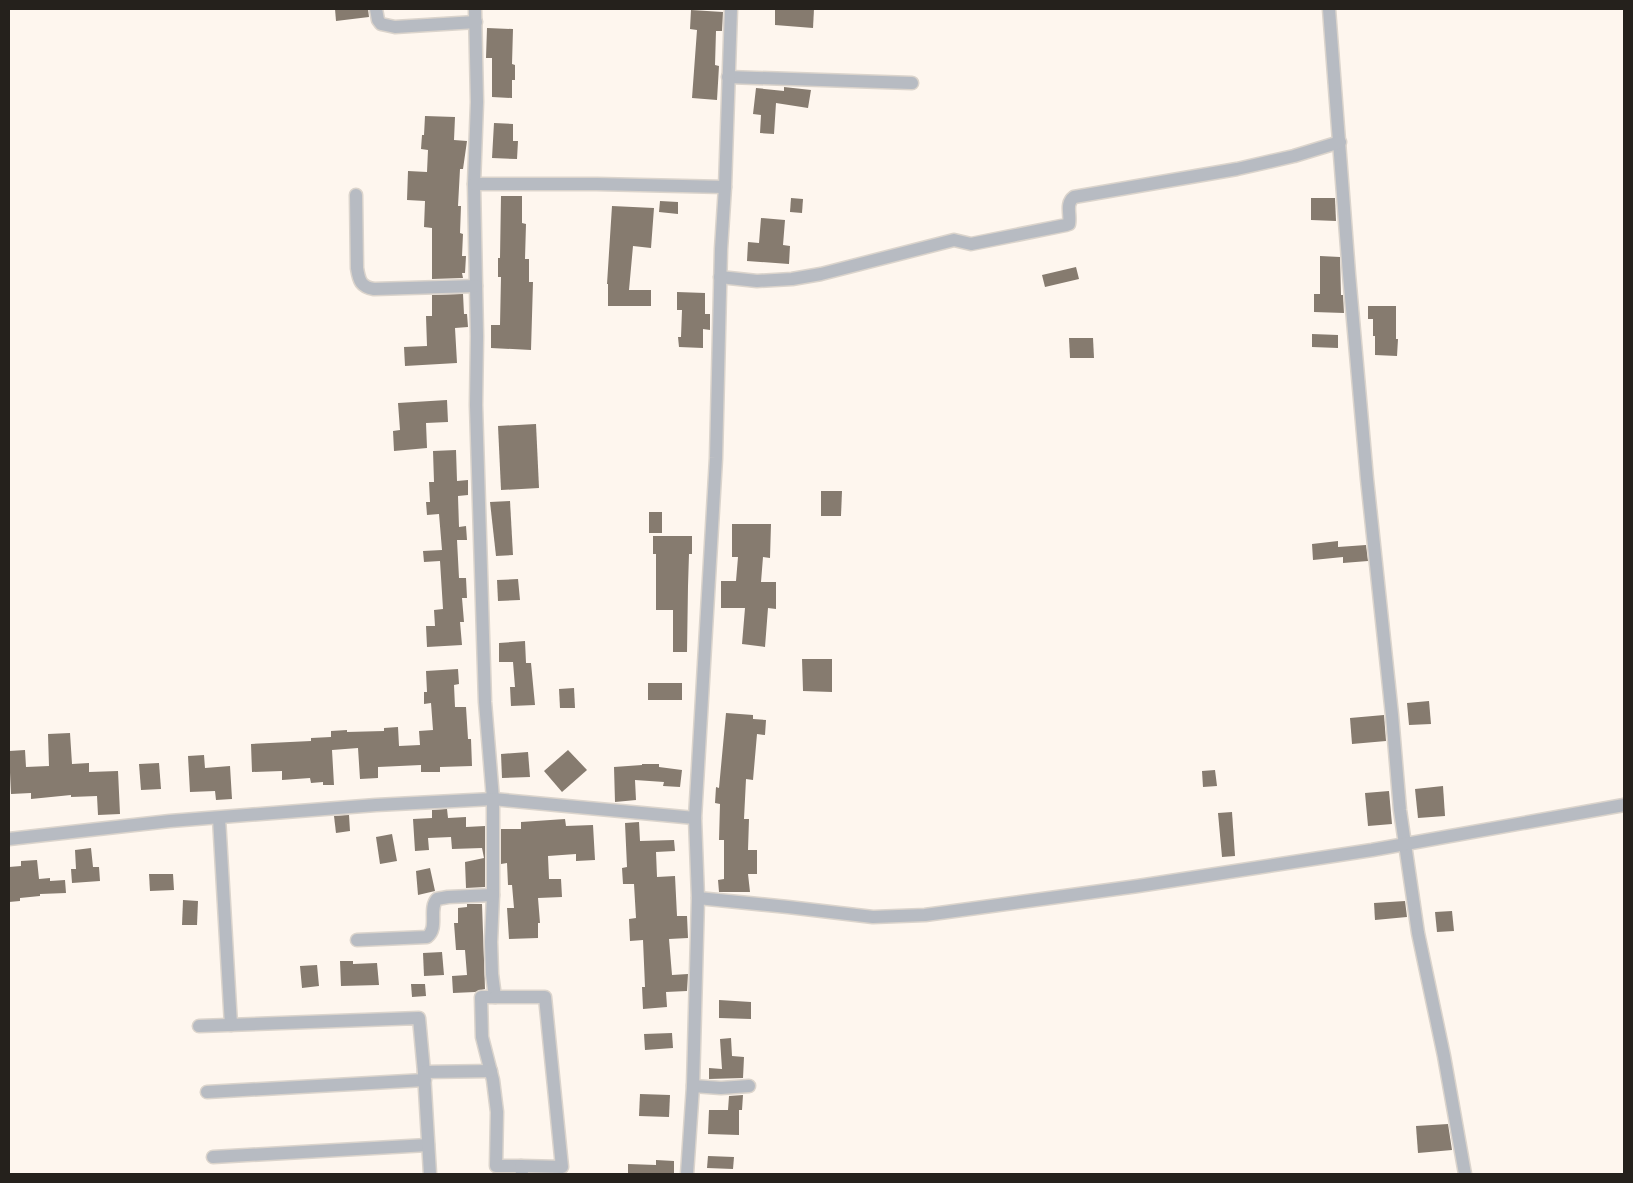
<svg xmlns="http://www.w3.org/2000/svg" width="1633" height="1183" viewBox="0 0 1633 1183" font-family="Barlow,sans-serif">
	<rect width="100%" height="100%" fill="#fef6ee"/>
	<!-- building -->
	<g fill="#867b6f">
		<polygon points="335,9 368,9 369,17 336,21"/>
		<polygon points="775,9 814,9 813,28 775,25"/>
		<polygon points="691,10 723,12 722,31 716,31 715,65 719,66 717,100 692,98 697,30 690,29"/>
		<polygon points="487,28 513,29 512,64 515,65 515,80 512,80 512,98 492,97 492,58 486,58"/>
		<polygon points="784,87 811,90 808,108 776,103 774,134 760,133 761,115 753,114 756,88 784,91"/>
		<polygon points="425,116 455,117 454,140 467,141 463,169 460,169 458,206 461,206 460,233 463,234 462,256 466,256 465,273 462,273 463,278 432,279 432,228 424,227 425,201 407,200 408,171 427,172 428,150 421,149 422,135 424,135"/>
		<polygon points="494,123 513,124 513,141 518,141 517,159 492,158"/>
		<polygon points="501,196 522,196 522,223 526,224 525,259 529,259 529,282 533,282 531,350 491,348 491,325 500,325 501,277 498,277 498,258 500,258"/>
		<polygon points="791,198 803,199 802,213 790,212"/>
		<polygon points="1311,198 1335,198 1336,221 1311,220"/>
		<polygon points="660,201 678,202 678,214 659,212"/>
		<polygon points="612,206 654,208 651,248 633,246 629,290 651,290 651,306 608,306 608,284 607,284"/>
		<polygon points="761,218 785,220 783,245 790,246 789,264 747,261 748,242 759,243"/>
		<polygon points="1320,256 1340,257 1341,295 1343,295 1344,313 1314,312 1314,294 1320,294"/>
		<polygon points="1076,267 1079,279 1045,287 1042,275"/>
		<polygon points="677,292 705,293 705,314 710,314 710,330 703,329 703,348 679,347 678,337 681,337 682,310 677,310"/>
		<polygon points="463,294 464,314 467,314 468,327 455,328 457,363 405,366 404,347 427,346 426,316 432,316 432,295"/>
		<polygon points="1368,306 1396,306 1396,339 1398,339 1397,356 1375,355 1375,336 1373,336 1373,319 1368,319"/>
		<polygon points="1312,334 1338,335 1338,348 1312,347"/>
		<polygon points="1069,338 1093,338 1094,358 1070,358"/>
		<polygon points="447,400 448,422 426,423 427,448 394,451 393,431 400,430 398,403"/>
		<polygon points="536,424 539,488 501,490 498,426"/>
		<polygon points="456,450 457,481 468,480 468,495 458,496 459,527 466,526 467,540 457,540 459,578 466,578 467,598 462,598 464,622 460,622 462,645 427,647 426,626 435,626 434,610 443,609 440,561 424,562 423,551 442,550 439,514 427,515 426,502 430,502 429,482 434,482 433,451"/>
		<polygon points="821,491 842,491 841,516 821,516"/>
		<polygon points="510,501 513,555 496,556 490,502"/>
		<rect x="649" y="512" width="13" height="21"/>
		<polygon points="732,524 771,524 770,558 763,557 761,582 776,582 776,609 768,608 765,647 742,644 745,608 721,608 721,581 736,581 738,557 732,557"/>
		<polygon points="653,536 692,536 692,554 689,554 688,586 687,652 673,652 673,610 656,610 656,554 653,554"/>
		<polygon points="1338,541 1338,547 1366,545 1368,561 1343,563 1343,557 1313,560 1312,544"/>
		<polygon points="518,579 520,600 498,601 497,580"/>
		<polygon points="525,641 526,663 531,663 535,705 511,706 510,687 515,687 513,662 499,662 499,643"/>
		<polygon points="802,659 832,659 832,692 803,691"/>
		<polygon points="458,669 459,684 454,685 455,707 466,707 468,739 471,739 472,766 440,767 440,772 421,772 421,765 378,767 378,778 360,779 358,748 332,750 334,785 323,785 323,782 311,783 310,778 282,780 282,771 252,772 251,744 311,741 311,738 331,737 331,731 347,730 347,732 384,731 384,728 398,727 399,746 420,745 419,731 433,730 431,703 424,704 424,692 427,692 426,671"/>
		<rect x="648" y="683" width="34" height="17"/>
		<polygon points="574,688 575,708 560,708 559,689"/>
		<polygon points="1429,701 1431,724 1409,725 1407,703"/>
		<polygon points="726,713 753,715 753,719 766,720 765,735 757,734 753,780 746,779 744,819 749,819 748,850 757,850 757,874 748,874 750,892 719,892 718,880 724,879 724,840 719,840 720,804 715,803 716,787 719,788"/>
		<polygon points="1384,715 1386,741 1352,744 1350,718"/>
		<polygon points="70,733 72,764 89,763 89,772 118,771 120,814 98,815 97,796 71,797 71,795 31,799 31,793 11,794 9,751 25,750 26,767 49,766 48,734"/>
		<polygon points="568,750 587,770 562,792 544,771"/>
		<polygon points="528,752 530,777 502,778 501,754"/>
		<polygon points="204,755 205,768 230,766 232,799 216,800 215,791 190,792 188,756"/>
		<polygon points="159,763 161,789 141,790 139,764"/>
		<polygon points="642,764 659,764 659,767 682,770 680,787 663,786 664,782 635,780 636,800 615,802 614,767 642,765"/>
		<polygon points="1215,770 1217,786 1203,787 1202,771"/>
		<polygon points="1443,786 1445,816 1418,818 1415,789"/>
		<polygon points="1389,791 1392,824 1368,826 1365,793"/>
		<polygon points="447,809 448,818 466,817 466,827 485,826 485,887 466,888 465,862 484,858 482,848 452,849 451,837 428,838 429,850 415,851 413,819 432,818 432,810"/>
		<polygon points="1232,812 1235,856 1222,857 1218,813"/>
		<polygon points="349,815 350,831 336,833 334,816"/>
		<polygon points="565,819 566,826 593,825 595,860 576,861 576,854 548,856 549,879 561,879 562,897 538,898 540,923 538,923 538,938 509,939 507,908 514,908 512,885 508,885 507,863 501,864 501,829 521,829 521,822"/>
		<polygon points="639,822 640,841 674,840 675,851 656,852 657,877 675,876 677,916 687,916 688,938 669,939 672,975 688,974 687,991 666,992 667,1007 643,1009 642,987 645,987 643,940 630,941 629,919 636,918 634,884 623,884 622,868 627,867 625,823"/>
		<polygon points="392,834 397,861 380,864 376,837"/>
		<polygon points="91,848 93,867 99,867 100,881 72,883 71,869 76,869 75,850"/>
		<polygon points="37,860 39,879 50,878 50,881 65,880 66,893 40,894 40,896 20,898 20,901 9,902 9,867 21,866 21,861"/>
		<polygon points="430,868 435,891 418,895 416,871"/>
		<polygon points="149,874 173,874 174,890 150,891"/>
		<polygon points="183,900 198,901 197,925 182,925"/>
		<polygon points="1405,901 1407,917 1375,920 1374,903"/>
		<polygon points="467,904 482,904 485,989 475,992 453,993 452,976 467,975 465,950 456,950 454,923 458,923 458,908 467,907"/>
		<polygon points="1452,911 1454,931 1437,932 1435,912"/>
		<polygon points="442,952 444,975 424,976 423,953"/>
		<polygon points="340,961 353,961 353,964 377,963 379,985 341,986"/>
		<polygon points="317,965 319,986 302,988 300,966"/>
		<polygon points="411,984 425,984 426,996 412,997"/>
		<polygon points="719,1000 751,1002 751,1019 719,1018"/>
		<polygon points="672,1033 673,1048 645,1050 644,1034"/>
		<polygon points="731,1038 732,1056 744,1057 743,1078 709,1079 709,1068 722,1069 720,1039"/>
		<polygon points="640,1094 670,1095 669,1117 639,1116"/>
		<polygon points="743,1095 742,1110 739,1110 739,1135 708,1134 709,1110 728,1110 729,1096"/>
		<polygon points="1448,1124 1452,1150 1418,1153 1416,1126"/>
		<polygon points="708,1156 734,1157 733,1169 707,1168"/>
		<polygon points="656,1160 674,1161 674,1174 628,1174 628,1164 656,1165"/>
	</g>
	<g fill="none" stroke-linecap="round" stroke-linejoin="round">
		<!-- minor casing -->
		<g stroke="#dbd4cc" stroke-width="15">
			<g id="minor">
				<polyline points="376,9 378,20 381,24 395,27 476,22"/>
				<polyline points="475,9 477,102 474,184 477,336 476,405 485,702 493,799 493,895 491,942 492,974 495,997 481,997 482,1037 493,1080 497,1112 496,1166 521,1166 522,1174"/>
				<polyline points="1329,9 1349,274 1367,479 1392,715 1400,810 1418,933 1444,1056 1465,1174"/>
				<polyline points="728,77 912,83"/>
				<polyline points="474,184 597,184 725,187"/>
				<path d="M356 195 357 268C359 281 361 287 374 289L476 286"/>
				<path d="M720 277 757 281 792 279 821 274 954 240 971 244 1066 225 1069 224C1071 214 1065 204 1074 197L1237 169 1294 156 1340 142"/>
				<polyline points="219,818 231,1025"/>
				<polyline points="9,839 170,821 376,805 493,799 695,818"/>
				<polyline points="698,898 788,907 873,917 925,915 1138,886 1372,850 1624,805"/>
				<path d="M357 940 427 937C439 928 428 909 437 899L448 897 493 895"/>
				<polyline points="495,997 545,997 562,1167 521,1166"/>
				<polyline points="199,1026 419,1018 424,1072"/>
				<polyline points="693,1086 721,1088 749,1086"/>
				<polyline points="207,1092 425,1080"/>
				<polyline points="213,1157 428,1145"/>
				<polyline points="430,1174 424,1072 491,1071"/>
				<polyline points="687,1174 693,1086 698,898 695,818 716,458 721,249 725,187 731,9"/>
			</g>
		</g>
		<!-- minor -->
		<use href="#minor" stroke="#b7bbc2" stroke-width="12"/>
	</g>
	<!-- border -->
	<rect width="1633" height="1183" fill="none" stroke="#25211c" stroke-width="20"/>
</svg>
